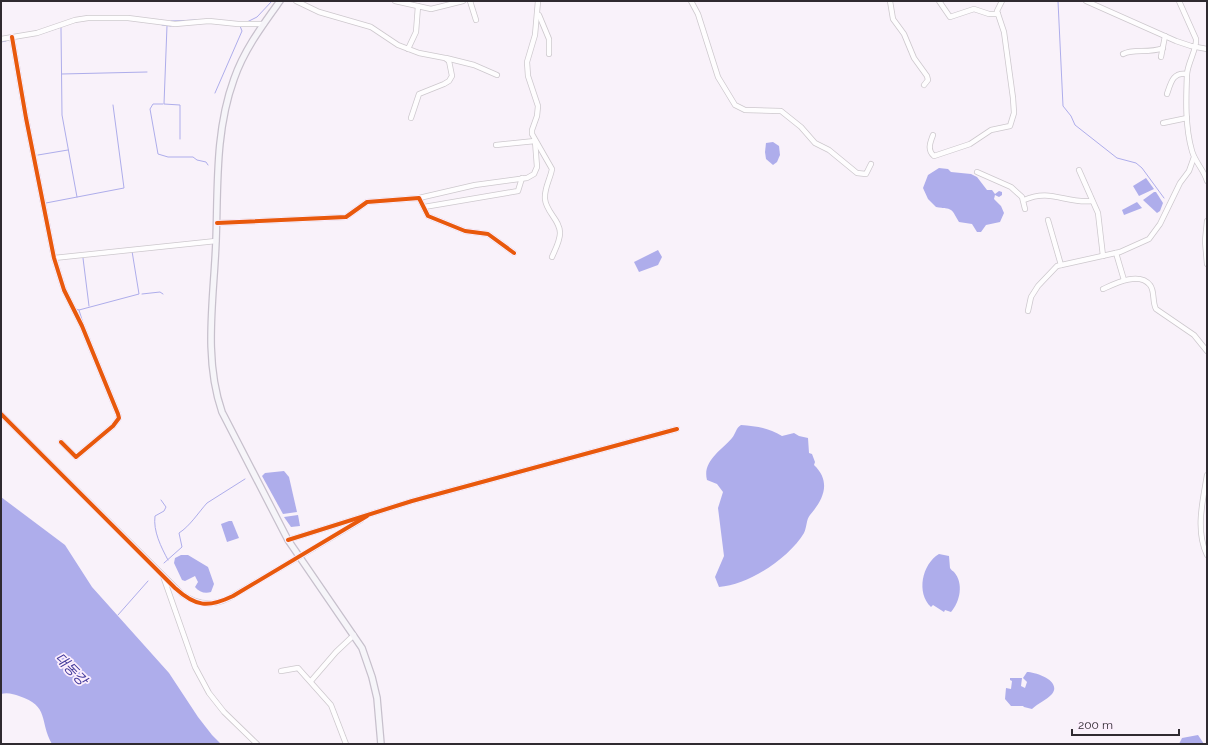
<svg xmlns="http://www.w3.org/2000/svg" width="1208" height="745" viewBox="0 0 1208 745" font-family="Raleway,'Noto Sans KR',sans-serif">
	<rect width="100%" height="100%" fill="#f9f2fa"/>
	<!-- water -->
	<g fill="#aeadeb">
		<polygon points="773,142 779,146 780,155 777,162 773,165 766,159 765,152 766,143"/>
		<path d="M939 168 948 169 951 172 971 174 977 177 987 190H992L995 194 999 191 1002 192V195L999 197 995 195 994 199 1001 206 1004 213 1000 222 986 225 981 232H977L972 224 959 222C950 206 953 210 936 207L928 199 923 188 928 175Z"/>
		<polygon points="1146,178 1154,189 1139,196 1133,186"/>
		<polygon points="1154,192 1156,192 1163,203 1160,211 1157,213 1143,200"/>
		<polygon points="1137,202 1142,208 1124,215 1122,210"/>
		<polygon points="658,250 662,257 658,265 639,272 634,262"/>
		<path d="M741 425C756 426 769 428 782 436L794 433 799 436 808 438 809 453 812 454 815 462 814 465C832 482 823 500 810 515 806 520 807 527 804 533 789 558 749 585 719 587L715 577 724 556 718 508 723 492 717 484 707 480C702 461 722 450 732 438 736 433 736 428 741 425Z"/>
		<polygon points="284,471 289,477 297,512 283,514 262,476 265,473"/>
		<path d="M1 497 65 545 92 587 169 673 198 717 212 735 221 744H52C39 721 50 706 19 696 14 694 7 692 1 694Z"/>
		<polygon points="298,515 300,526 291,527 284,517"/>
		<polygon points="229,521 232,521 239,538 227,542 221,524"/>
		<path d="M939 554 949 556 950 568C951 570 953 571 954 572 964 583 960 602 951 612L945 610 944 612 933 605 931 607C916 593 922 564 939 554Z"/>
		<path d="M181 555H188L208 567 214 584 211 592C205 594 199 592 195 587L198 582 195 576 185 581 182 580 174 563 175 558Z"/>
		<path d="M1027 672C1036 672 1062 681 1052 694 1047 700 1038 703 1032 709L1024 707 1023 706H1011L1005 699 1006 688 1011 689 1012 681 1010 680V678H1022L1021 686 1025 688 1027 682 1023 678Z"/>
		<polygon points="1198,735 1204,744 1179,744 1182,738"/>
	</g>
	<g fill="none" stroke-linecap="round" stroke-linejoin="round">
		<!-- stream -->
		<g stroke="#aeadeb" stroke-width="1">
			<polyline points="1058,1 1063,106 1071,116 1075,125 1117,158 1136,163 1142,168 1164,198"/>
			<polyline points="99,16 116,16"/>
			<polyline points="171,21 198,20"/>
			<polyline points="247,22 257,17 272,1"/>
			<polyline points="162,25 171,26"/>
			<polyline points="167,26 164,104 180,105 180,139"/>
			<polyline points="61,28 62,115 77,197"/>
			<polyline points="43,33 61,27"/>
			<polyline points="1,42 6,41"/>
			<polyline points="62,74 147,72"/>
			<polyline points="215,93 242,31 240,26"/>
			<polyline points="163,104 153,104 150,109 158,154 168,157 193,157 197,160 206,162 208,165"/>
			<polyline points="38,155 68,150"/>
			<polyline points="46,203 124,188 113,105"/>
			<polyline points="83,258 89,306"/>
			<polyline points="142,294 160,292 163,294"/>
			<polyline points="76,309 79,310 83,323"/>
			<polyline points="79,310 139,294 132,251"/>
			<path d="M161 500 166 507 164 511 155 516C153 531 161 547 168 560"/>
			<path d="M164 563 182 547 179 533C190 526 198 513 207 503L245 479"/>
			<polyline points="118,615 148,581"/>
		</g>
		<!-- minor casing -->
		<g stroke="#cdc8cd" stroke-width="6">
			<g id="minor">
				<polyline points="296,1 319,12 371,27 398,45 419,53 445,58 449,61 452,76 449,81 444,84 419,94 411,118"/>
				<polyline points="395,1 431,9 463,1"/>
				<polyline points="470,1 476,20"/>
				<path d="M538 1 535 35 527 62 528 76 538 106 537 116 532 130V134L552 169C550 180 544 188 545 199 546 212 560 220 560 233 560 241 555 250 552 257"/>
				<polyline points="691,1 698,14 718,77 735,105 745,110 781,111 801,127 815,143 829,150 857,173 866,174 871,164"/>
				<polyline points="890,1 893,19 904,34 914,58 927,76 928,80 924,85"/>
				<polyline points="939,1 950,17 974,9 989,14 998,14"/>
				<polyline points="1086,1 1176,41 1191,46 1207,49"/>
				<path d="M1179 1 1196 39C1197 49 1188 62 1187 74 1186 99 1185 127 1192 151 1195 162 1204 170 1207 181"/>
				<polyline points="539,15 549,39 549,54"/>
				<polyline points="12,37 26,118 54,258 64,290 82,326 118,414 119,418 113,426 76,457 61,442"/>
				<polyline points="1,39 37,33 75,20 88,18 128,18 175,24 209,21 238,24 264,24"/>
				<polyline points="408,49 416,32 418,6"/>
				<path d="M1123 54C1134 48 1148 54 1163 48"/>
				<polyline points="1161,57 1165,36"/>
				<polyline points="446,58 474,65 497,75"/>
				<path d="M1167 94C1171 82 1173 72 1187 74"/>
				<polyline points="1163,123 1187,118"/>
				<path d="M933 135C930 143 927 150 934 156L970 144 991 130 1010 126 1014 113 1013 98 1004 32 997 11 1002 1"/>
				<polyline points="1079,170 1098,213 1103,256"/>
				<polyline points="977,172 1011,187 1022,197 1025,209"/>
				<polyline points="419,198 475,185 527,178 534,174 537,167 535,141 496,145"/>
				<path d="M1024 200C1051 188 1065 204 1092 201"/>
				<polyline points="424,207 518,191 522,178"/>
				<polyline points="1048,220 1061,265"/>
				<polyline points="1207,221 1205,241 1207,264"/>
				<polyline points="217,223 346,217 367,202 419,198 428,216 465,231 488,234 514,253"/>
				<polyline points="1116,253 1124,280"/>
				<polyline points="54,258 216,241"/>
				<path d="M1103 289C1114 284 1139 271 1150 285 1155 291 1152 302 1156 309L1194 335 1207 351"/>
				<polyline points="1028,311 1031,297 1038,286 1057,266 1120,252 1149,239 1160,224 1180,183 1189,171 1194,157"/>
				<path d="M1 414 182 594C200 607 218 606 236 594"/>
				<path d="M1207 475C1203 500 1195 530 1207 555"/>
				<polyline points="288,540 412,501 677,429"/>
				<polyline points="314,548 361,520"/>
				<polyline points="163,576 195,667 209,693 224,712 257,744"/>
				<polyline points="281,671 298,668 331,705 346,744"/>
				<polyline points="311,681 336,652 354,635"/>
			</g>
		</g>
		<!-- major casing -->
		<g stroke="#c7c0cc" stroke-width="8">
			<path id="major" d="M280 1C262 26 244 50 234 79 215 131 218 187 216 241 214 298 203 357 222 412L288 540 362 648 372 677 377 698 381 744"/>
		</g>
		<!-- minor -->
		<use href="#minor" stroke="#fefdfe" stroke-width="4.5"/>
		<!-- major -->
		<use href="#major" stroke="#f6f5f9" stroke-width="5.5"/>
		<!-- minor-bridge casing -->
		<g stroke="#cdc8cd" stroke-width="6" stroke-linecap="butt">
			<polyline id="minor-bridge" points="236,594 314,548"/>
		</g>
		<!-- minor-bridge -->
		<use href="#minor-bridge" stroke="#fefdfe" stroke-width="4.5"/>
		<!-- cycleway casing -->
		<g stroke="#fceefd" stroke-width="6">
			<g id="cycleway">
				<polyline points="12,37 26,118 54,258 64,290 82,326 118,414 119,418 113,426 76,457 61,442"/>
				<polyline points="217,223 346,217 367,202 419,198 428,216 465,231 488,234 514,253"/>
				<path d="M1 414 175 588C196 607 208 608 233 596L367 516"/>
				<polyline points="288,540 412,501 677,429"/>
			</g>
		</g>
		<!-- cycleway -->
		<use href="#cycleway" stroke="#e8590c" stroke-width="4"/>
	</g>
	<g text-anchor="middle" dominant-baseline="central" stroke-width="3.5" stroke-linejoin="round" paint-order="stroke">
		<!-- water labels -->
		<g font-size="14" font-style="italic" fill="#443b9c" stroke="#fceefd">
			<text transform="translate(71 669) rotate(46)">대동강</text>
		</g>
	</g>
	<!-- border -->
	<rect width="1208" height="745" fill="none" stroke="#2f2a30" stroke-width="4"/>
	<!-- scale -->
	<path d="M1072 729v6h107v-6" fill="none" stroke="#2f2a30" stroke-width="2"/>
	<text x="1078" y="729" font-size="12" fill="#2f2a30" stroke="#fceefd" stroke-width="3" paint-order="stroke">200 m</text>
</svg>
